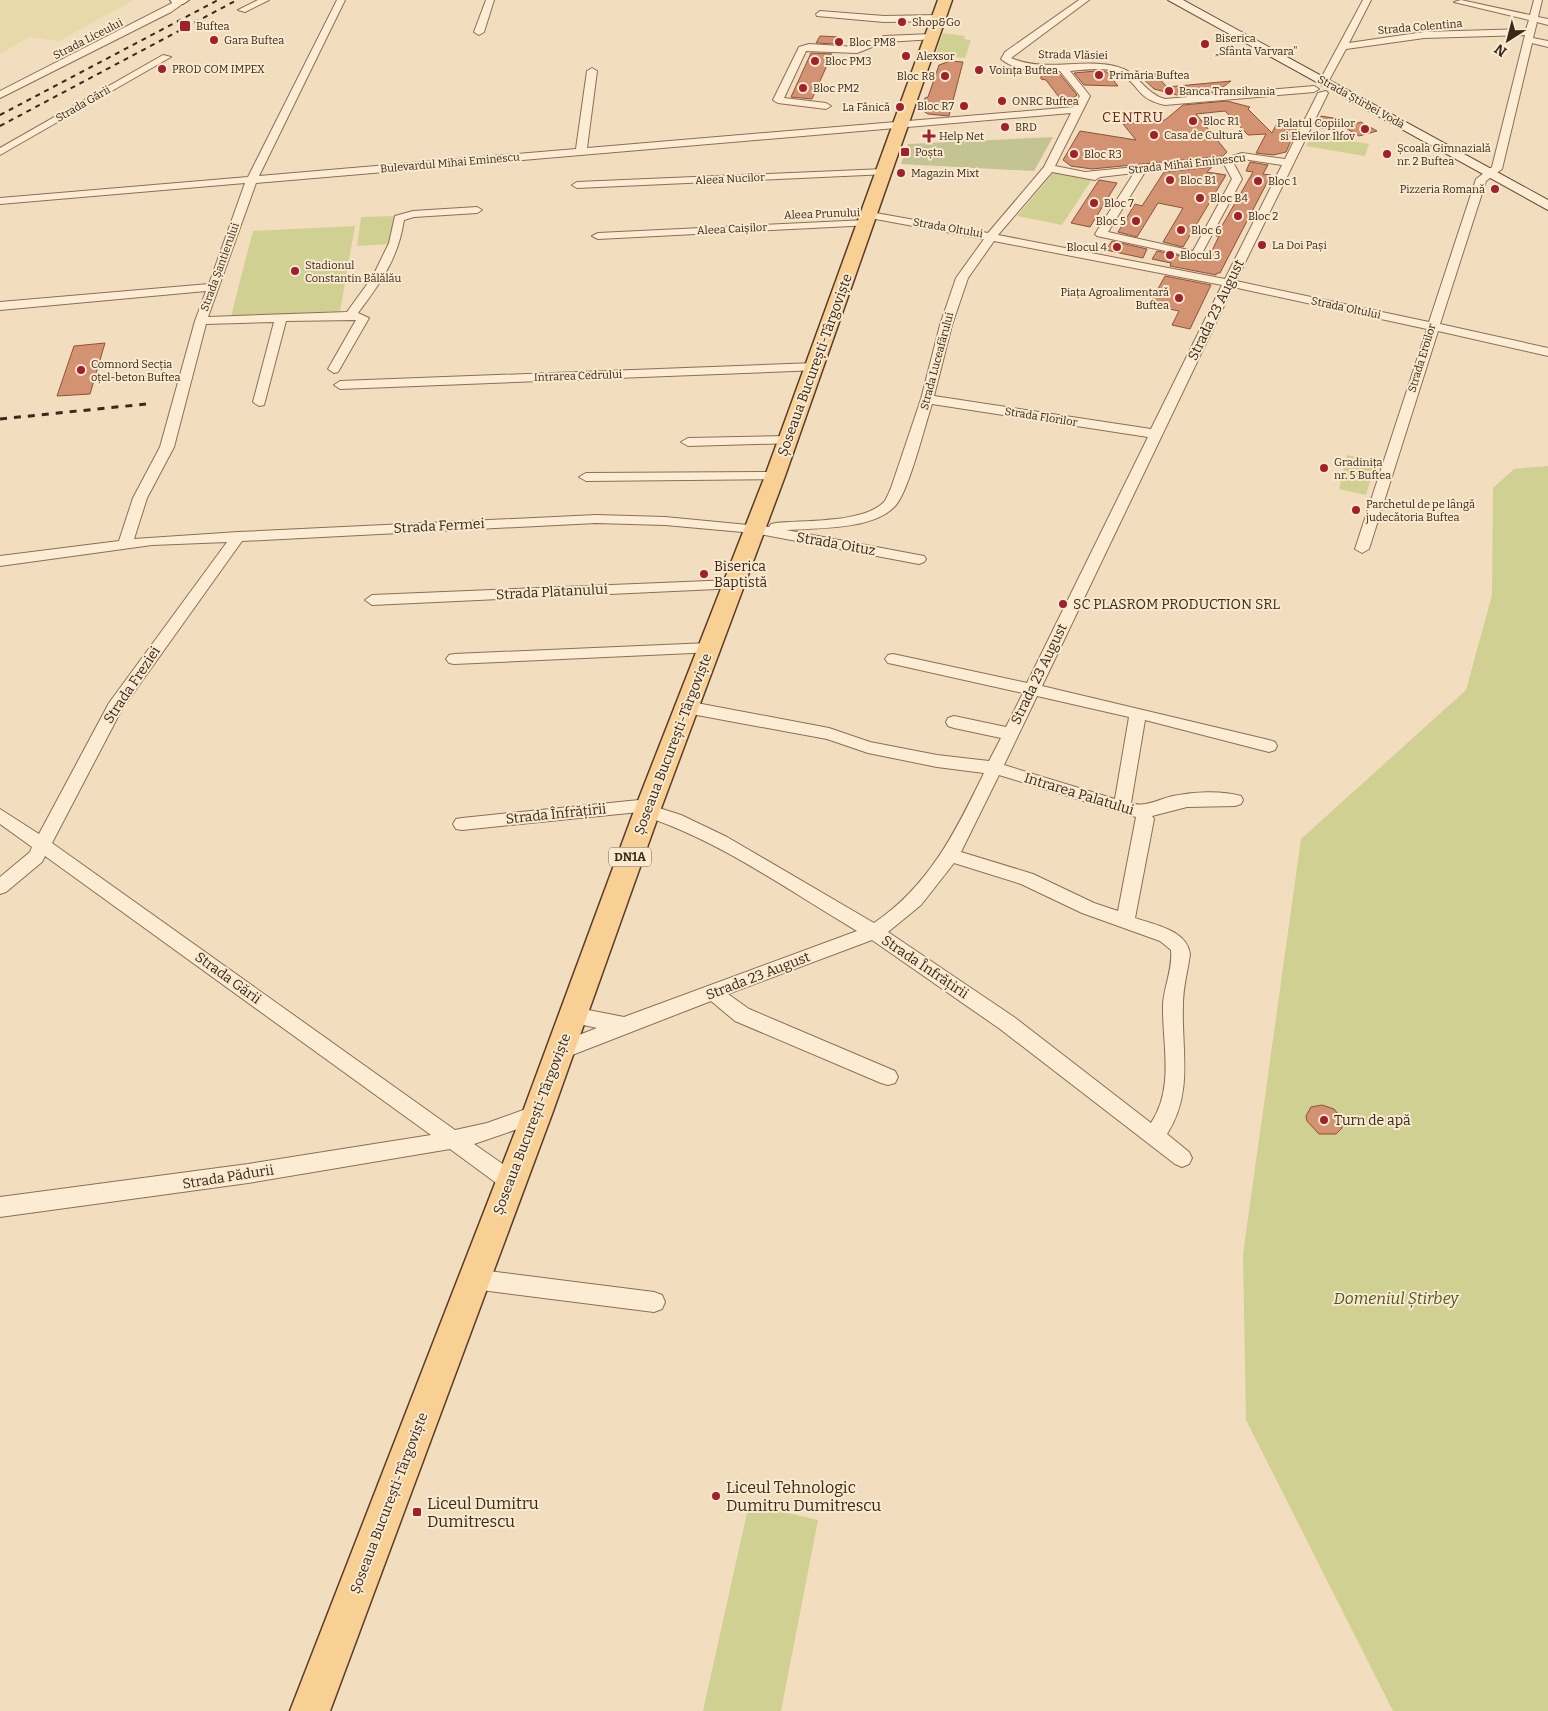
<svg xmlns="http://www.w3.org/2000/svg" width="1548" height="1711" viewBox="0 0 1548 1711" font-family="Bitter,serif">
	<rect width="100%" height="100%" fill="#f2debf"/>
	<!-- farmland -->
	<polygon fill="#e8d9ab" points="0,0 134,0 59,41 29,37 0,54"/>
	<!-- green -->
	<g fill="#cfd092">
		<polygon points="943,33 965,36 964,39 971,40 965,58 935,56"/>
		<polygon points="1311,134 1369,144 1365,156 1306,146"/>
		<polygon points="1054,172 1092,179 1062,225 1017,216"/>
		<polygon points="394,216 390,244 357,246 361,217"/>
		<polygon points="355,226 340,311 231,316 253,231"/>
		<polygon points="1347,455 1376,461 1366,495 1339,489"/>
		<polygon points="1548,466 1548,1711 1393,1711 1246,1420 1243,1254 1301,839 1466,690 1492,595 1493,488 1514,469"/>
		<polygon points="749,1504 818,1520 781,1711 703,1711"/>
	</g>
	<!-- cemetery -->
	<polygon fill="#c3c492" points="1053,137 1034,171 901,164 908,144"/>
	<!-- building -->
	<g fill="#d39271" stroke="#8d5339">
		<polygon points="820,36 840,37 837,44 816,43"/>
		<polygon points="811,53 832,54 812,99 791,97"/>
		<polygon points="950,61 963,62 949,116 928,114 920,109 925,98 928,97 939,65"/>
		<polygon points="1096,71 1107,72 1118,86 1084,85 1074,73"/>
		<polygon points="1041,73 1059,73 1077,95 1065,105 1046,80 1041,79"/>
		<polygon points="1154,73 1167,87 1231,81 1215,93 1181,96 1154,89 1138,74"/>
		<polygon points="1227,101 1250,107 1248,109 1272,133 1276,125 1279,125 1281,122 1298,125 1286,152 1273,155 1256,153 1266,134 1248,135 1225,111 1196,114 1227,152 1223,156 1092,169 1071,166 1063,160 1080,131 1136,140 1123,124 1165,120 1183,105"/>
		<polygon points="1321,116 1339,119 1334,130 1316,127"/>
		<polygon points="1361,122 1377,131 1359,136 1344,127"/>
		<polygon points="1250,162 1268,165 1263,174 1271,175 1220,273 1217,273 1216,275 1170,266 1171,263 1152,259 1157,251 1207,261 1219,236 1216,236 1253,172 1246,171"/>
		<polygon points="1212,167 1207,172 1226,175 1183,247 1163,242 1183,208 1158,203 1137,237 1118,232 1135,204 1142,206 1164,172"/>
		<polygon points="1099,180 1117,183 1090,227 1071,223"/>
		<polygon points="1112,241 1147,249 1143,258 1106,250"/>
		<polygon points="1165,276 1211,285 1190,329 1172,325 1179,311 1149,305"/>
		<polygon points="105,343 90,394 57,396 74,346"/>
		<polygon points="1322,1105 1334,1109 1342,1119 1342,1128 1336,1134 1319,1134 1307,1121 1306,1116 1311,1107"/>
	</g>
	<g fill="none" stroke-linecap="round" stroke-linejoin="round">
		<!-- street casing -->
		<g stroke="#8c6e55" stroke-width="2">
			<g id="street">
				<polygon points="178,0 188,0 171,12 0,98 0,91"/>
				<polygon points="258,0 269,0 245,12 238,10"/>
				<path d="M337 0H345L259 176 576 149 587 71 592 68 597 71 587 148 1074 107 1080 96 1060 71C1042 72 1016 72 1001 59L1005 52 1079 0H1089L1011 58C1046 73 1083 57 1118 67 1138 72 1145 94 1165 99L1314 86 1319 89 1314 92 1165 105C1135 98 1141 86 1121 74 1107 66 1085 70 1070 71L1090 96 1055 166 1085 172 1226 158 1242 153 1285 159 1318 93 1326 91 1328 93 1236 281 1429 322 1476 179 1492 167 1525 35 1424 38 1346 49 1327 84 1319 82 1363 0H1371L1349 43 1424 32 1526 29 1529 20 1454 2 1461 0 1530 15 1534 0H1542L1538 17 1548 19V25L1537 22 1533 38 1548 41V47L1532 43 1502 169 1486 181 1440 324 1548 348V356L1438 331 1369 549 1362 553 1355 549 1427 329 1233 287 1042 686 1269 740 1275 742 1277 746 1275 750 1269 752 1145 720 1131 803C1145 808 1159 799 1173 796 1193 792 1221 790 1241 796L1243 800 1241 804 1235 806 1187 807 1152 816 1154 819 1135 918C1155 925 1187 930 1190 954 1188 970 1183 987 1183 1003 1181 1050 1194 1092 1167 1134L1189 1152 1192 1158 1189 1164 1182 1167 1175 1164 1000 1029 872 940 728 994 749 1009 895 1071 898 1077 895 1083 888 1085 881 1083 735 1021 711 1001 567 1057 560 1059 553 1057 550 1051 553 1045 597 1028 566 1021 563 1015 566 1009 573 1007 624 1017 857 931C788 890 717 839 641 815L639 812 462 830 456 829 453 824 456 819 462 818 649 799 655 801 656 807 681 815 727 837 874 923C929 886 956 831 984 773L937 767 868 753 827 739 686 713 680 711 678 707 680 703 686 701 829 728 870 742 937 755 989 761 1001 738 954 728 948 726 946 722 948 718 954 716 1006 727 1023 693 893 664 888 663 885 659 888 655 893 654 1027 683 1148 437 932 404C925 425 909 490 896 505 875 530 817 528 786 530L924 556 926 559 924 562 919 564 754 533 665 525 596 523 242 541 122 709 52 843 455 1130 487 1123 537 1105 544 1108 547 1114 544 1120 474 1144 517 1174 520 1181 517 1188 510 1190 503 1188 450 1149 248 1183 0 1217V1197L248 1164 431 1135 45 856 42 862 6 892 0 894V877L30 852 32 847 0 824V809L39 834 109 703 227 542 152 545 0 566V556L119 541 133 498 160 447 195 321 206 291 0 310V302L209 284 245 183 0 204V198L248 177ZM1071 113 1044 167 988 233 870 212 864 215 870 218 984 239 956 278 940 325 921 399 891 488C889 492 887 498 884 502 864 523 805 520 776 523L771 524 769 527 665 517 596 515 238 532 134 539 147 498 174 447 206 324 274 322 253 402 259 406 264 405 286 321 356 320 328 369 334 373 338 372 369 318 358 313C381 282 398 259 404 220L414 217 477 213 482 210 477 207 413 211 395 216 389 243 373 276 347 312 208 317 256 183ZM1243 159 1282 165 1225 279 998 235 1052 172 1095 180 1100 177 1134 173 1095 234 1097 236 1193 257 1201 255 1242 179 1233 162ZM1224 164 1232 179 1193 251 1108 232 1145 172ZM994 241 1222 285 1151 429 934 396 952 325 968 278ZM1037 696 1129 717 1115 799 1004 765ZM999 775 1136 817 1118 911 1094 903 1033 874 961 852ZM954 863 1021 884 1082 913 1160 941 1171 950C1173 968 1164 987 1163 1004 1162 1044 1175 1087 1151 1123L1014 1017 888 932 921 905Z"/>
				<polygon points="486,0 494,0 484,32 479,35 474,32"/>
				<polygon points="820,11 884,16 939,15 944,18 939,21 884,22 817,16 816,14"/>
				<polygon points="932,34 937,37 935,39 885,42 857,53 806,51 784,98 826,103 831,106 826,109 778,103 773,100 799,47 809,44 856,47 884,36"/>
				<polygon points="163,55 171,57 0,155 0,148"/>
				<polygon points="884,169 889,172 888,174 577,188 572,185 577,182"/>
				<polygon points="867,220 871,221 871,225 598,239 592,236 598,233"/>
				<polygon points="815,363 821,367 819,370 340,389 334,385 340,381"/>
				<polygon points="788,436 795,440 793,443 688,446 681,442 688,438"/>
				<polygon points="775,472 780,473 782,476 780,479 586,481 579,477 586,473"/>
				<polygon points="733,580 738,582 740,585 738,588 372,605 365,600 372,595"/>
				<polygon points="709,643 714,644 717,648 714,652 454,664 449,663 446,659 449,655 454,654"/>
				<polygon points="473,1269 654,1292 662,1295 665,1302 662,1309 654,1312 473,1289 465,1286 462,1279 465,1272"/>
			</g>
		</g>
		<!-- secondary casing -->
		<g stroke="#6d4f39" stroke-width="2">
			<g id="secondary">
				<polygon points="170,0 189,0 183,4 172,3"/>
				<polygon points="1168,0 1183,0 1548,200 1548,210"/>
			</g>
		</g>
		<!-- primary casing -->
		<g stroke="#593c2a" stroke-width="3">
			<polygon id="primary" points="938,0 952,0 785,476 660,811 552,1114 330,1711 290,1711 522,1114 634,811 765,476"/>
		</g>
		<!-- street -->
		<use href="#street" fill="#fcecd3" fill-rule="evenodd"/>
		<!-- secondary -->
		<use href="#secondary" fill="#fcecd3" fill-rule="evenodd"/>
		<!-- primary -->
		<use href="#primary" fill="#f9d093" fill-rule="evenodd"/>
		<!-- rail-far1 -->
		<g stroke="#3a281b" stroke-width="2" stroke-dasharray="5 5" stroke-linecap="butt">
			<polyline points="0,115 218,0"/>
			<polyline points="0,126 237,0"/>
		</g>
		<!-- rail -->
		<polyline stroke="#3a281b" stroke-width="3" stroke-dasharray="7 7" stroke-linecap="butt" points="0,419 146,404"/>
	</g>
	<!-- markers -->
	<g fill="#a0202c" stroke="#f8e9cf" stroke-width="2">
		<circle cx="902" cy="22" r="5"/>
		<rect x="179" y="20" width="12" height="12" rx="2.5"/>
		<circle cx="214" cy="40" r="5"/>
		<circle cx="839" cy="42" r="5"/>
		<circle cx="1205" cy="44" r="5"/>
		<circle cx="906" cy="56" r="5"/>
		<circle cx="815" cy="61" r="5"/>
		<circle cx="162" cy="69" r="5"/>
		<circle cx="979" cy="70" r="5"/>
		<circle cx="1099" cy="75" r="5"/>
		<circle cx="945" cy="76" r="5"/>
		<circle cx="803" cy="88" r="5"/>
		<circle cx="1169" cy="91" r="5"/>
		<circle cx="1002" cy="101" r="5"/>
		<circle cx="964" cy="106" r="5"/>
		<circle cx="900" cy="107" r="5"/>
		<circle cx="1193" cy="121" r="5"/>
		<circle cx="1005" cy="127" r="5"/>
		<circle cx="1365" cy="129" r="5"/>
		<circle cx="1154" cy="135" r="5"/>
		<path d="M926.5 128.5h5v5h5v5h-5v5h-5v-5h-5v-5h5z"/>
		<rect x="900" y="147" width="10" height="10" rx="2.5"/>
		<circle cx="1074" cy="154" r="5"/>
		<circle cx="1387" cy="154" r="5"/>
		<circle cx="901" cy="173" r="5"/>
		<circle cx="1170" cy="180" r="5"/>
		<circle cx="1258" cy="181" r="5"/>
		<circle cx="1495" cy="189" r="5"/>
		<circle cx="1200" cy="198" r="5"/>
		<circle cx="1094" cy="203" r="5"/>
		<circle cx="1238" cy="216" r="5"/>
		<circle cx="1136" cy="221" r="5"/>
		<circle cx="1181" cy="230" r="5"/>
		<circle cx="1262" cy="245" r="5"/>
		<circle cx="1117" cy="247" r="5"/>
		<circle cx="1170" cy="255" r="5"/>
		<circle cx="295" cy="271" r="5"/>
		<circle cx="1179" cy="298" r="5"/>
		<circle cx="81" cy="370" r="5"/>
		<circle cx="1324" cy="468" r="5"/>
		<circle cx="1356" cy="510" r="5"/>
		<circle cx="704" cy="574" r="5"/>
		<circle cx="1063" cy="604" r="5"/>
		<circle cx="1324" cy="1120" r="5"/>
		<circle cx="716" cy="1496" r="5"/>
		<rect x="412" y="1507" width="10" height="10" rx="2.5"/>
	</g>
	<g text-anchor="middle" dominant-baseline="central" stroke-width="4" stroke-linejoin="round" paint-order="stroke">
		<!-- far-poi labels -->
		<g font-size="11" fill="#3a281b" stroke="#f8e9cf" text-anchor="start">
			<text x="912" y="22">Shop&amp;Go</text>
			<text x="196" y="26">Buftea</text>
			<text x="1215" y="38">Biserica<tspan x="1215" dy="13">„Sfânta Varvara"</tspan></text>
			<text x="224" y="40">Gara Buftea</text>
			<text x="849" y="42">Bloc PM8</text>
			<text x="916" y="56">Alexsor</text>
			<text x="825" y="61">Bloc PM3</text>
			<text x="172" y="69">PROD COM IMPEX</text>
			<text x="989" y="70">Voința Buftea</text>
			<text x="1109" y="75">Primăria Buftea</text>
			<text x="935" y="76" text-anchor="end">Bloc R8</text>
			<text x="813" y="88">Bloc PM2</text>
			<text x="1179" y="91">Banca Transilvania</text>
			<text x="1012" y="101">ONRC Buftea</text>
			<text x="954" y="106" text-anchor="end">Bloc R7</text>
			<text x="890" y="107" text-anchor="end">La Fănică</text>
			<text x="1203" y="121">Bloc R1</text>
			<text x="1355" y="123" text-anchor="end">Palatul Copiilor<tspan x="1355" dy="13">si Elevilor Ilfov</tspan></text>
			<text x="1015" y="127">BRD</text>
			<text x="1164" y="135">Casa de Cultură</text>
			<text x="939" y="136">Help Net</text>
			<text x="1397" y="148">Școala Gimnazială<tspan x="1397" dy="13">nr. 2 Buftea</tspan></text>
			<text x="915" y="152">Poșta</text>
			<text x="1084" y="154">Bloc R3</text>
			<text x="911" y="173">Magazin Mixt</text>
			<text x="1180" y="180">Bloc B1</text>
			<text x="1268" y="181">Bloc 1</text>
			<text x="1485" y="189" text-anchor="end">Pizzeria Romană</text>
			<text x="1210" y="198">Bloc B4</text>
			<text x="1104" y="203">Bloc 7</text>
			<text x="1248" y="216">Bloc 2</text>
			<text x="1126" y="221" text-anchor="end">Bloc 5</text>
			<text x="1191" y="230">Bloc 6</text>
			<text x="1272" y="245">La Doi Pași</text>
			<text x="1107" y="247" text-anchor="end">Blocul 4</text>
			<text x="1180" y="255">Blocul 3</text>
			<text x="305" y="265">Stadionul<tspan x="305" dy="13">Constantin Bălălău</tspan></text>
			<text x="1169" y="292" text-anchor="end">Piața Agroalimentară<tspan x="1169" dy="13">Buftea</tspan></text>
			<text x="91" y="364">Comnord Secția<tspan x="91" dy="13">oțel-beton Buftea</tspan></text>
			<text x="1334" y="462">Gradinița<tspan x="1334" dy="13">nr. 5 Buftea</tspan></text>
			<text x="1366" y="504">Parchetul de pe lângă<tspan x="1366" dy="13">judecătoria Buftea</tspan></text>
		</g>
		<!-- far-street labels -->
		<g font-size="11" fill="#3a281b" stroke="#f8e9cf">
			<text transform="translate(1420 27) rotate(-5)">Strada Colentina</text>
			<text transform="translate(88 39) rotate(-27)">Strada Liceului</text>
			<text transform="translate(1073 55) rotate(1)">Strada Vlăsiei</text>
			<text transform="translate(1361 102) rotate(29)">Strada Știrbei Vodă</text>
			<text transform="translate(83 104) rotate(-30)">Strada Gării</text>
			<text transform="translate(450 163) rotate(-5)">Bulevardul Mihai Eminescu</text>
			<text transform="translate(1187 164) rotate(-6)">Strada Mihai Eminescu</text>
			<text transform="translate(730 179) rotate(-3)">Aleea Nucilor</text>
			<text transform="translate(822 214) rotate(-2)">Aleea Prunului</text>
			<text transform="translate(948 228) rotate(10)">Strada Oltului</text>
			<text transform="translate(732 229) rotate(-3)">Aleea Caișilor</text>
			<text transform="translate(220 267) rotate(-70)">Strada Șantierului</text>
			<text transform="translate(1346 308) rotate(12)">Strada Oltului</text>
			<text transform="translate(1422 358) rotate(-73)">Strada Eroilor</text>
			<text transform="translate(937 361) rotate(-75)">Strada Luceafărului</text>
			<text transform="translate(578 376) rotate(-2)">Intrarea Cedrului</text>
			<text transform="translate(1041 417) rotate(9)">Strada Florilor</text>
		</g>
		<!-- shield labels -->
		<rect fill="#f8e9cf" stroke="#736251" stroke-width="1" x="609" y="847.5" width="42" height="19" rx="4"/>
		<g font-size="12" font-weight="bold" fill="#3a281b">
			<text x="630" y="857">DN1A</text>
		</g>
		<!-- far-quarter labels -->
		<g font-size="14" letter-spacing="1" fill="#6a2117" stroke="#f8e9cf">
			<text x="1133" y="117">CENTRU</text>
		</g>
		<!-- street labels -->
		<g font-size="14" fill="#3a281b" stroke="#f8e9cf">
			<text transform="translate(1216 310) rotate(-64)">Strada 23 August</text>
			<text transform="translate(815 365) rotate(-70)">Șoseaua București-Târgoviște</text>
			<text transform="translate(439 526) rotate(-3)">Strada Fermei</text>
			<text transform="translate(836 544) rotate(10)">Strada Oituz</text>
			<text transform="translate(552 592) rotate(-3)">Strada Platanului</text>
			<text transform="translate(1039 674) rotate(-64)">Strada 23 August</text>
			<text transform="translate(132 685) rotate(-56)">Strada Freziei</text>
			<text transform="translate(673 744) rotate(-69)">Șoseaua București-Târgoviște</text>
			<text transform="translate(1079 794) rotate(17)">Intrarea Palatului</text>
			<text transform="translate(556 814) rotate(-6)">Strada Înfrățirii</text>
			<text transform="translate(925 967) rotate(34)">Strada Înfrățirii</text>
			<text transform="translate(758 976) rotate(-21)">Strada 23 August</text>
			<text transform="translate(228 978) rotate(36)">Strada Gării</text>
			<text transform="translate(532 1124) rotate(-69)">Șoseaua București-Târgoviște</text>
			<text transform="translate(228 1177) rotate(-9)">Strada Pădurii</text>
			<text transform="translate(389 1503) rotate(-69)">Șoseaua București-Târgoviște</text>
		</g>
		<!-- poi labels -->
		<g font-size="14" fill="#3a281b" stroke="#f8e9cf" text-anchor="start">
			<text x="714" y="566">Biserica<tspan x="714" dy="16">Baptistă</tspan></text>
			<text x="1073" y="604">SC PLASROM PRODUCTION SRL</text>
			<text x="1334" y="1120">Turn de apă</text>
		</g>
		<!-- near-park labels -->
		<g font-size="16" font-style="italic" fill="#4f5820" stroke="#f8e9cf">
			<text x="1396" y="1298">Domeniul Știrbey</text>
		</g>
		<!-- near-poi labels -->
		<g font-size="16" fill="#3a281b" stroke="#f8e9cf" text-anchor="start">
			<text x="726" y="1487">Liceul Tehnologic<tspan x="726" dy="18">Dumitru Dumitrescu</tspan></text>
			<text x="427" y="1503">Liceul Dumitru<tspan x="427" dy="18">Dumitrescu</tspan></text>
		</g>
	</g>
	<!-- north arrow -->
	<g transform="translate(1508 40) rotate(216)" stroke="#f8e9cf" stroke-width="4" paint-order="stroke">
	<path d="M0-4L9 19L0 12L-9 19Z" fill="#3a281b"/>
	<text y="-8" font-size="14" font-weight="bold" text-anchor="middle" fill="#3a281b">N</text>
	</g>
</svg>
